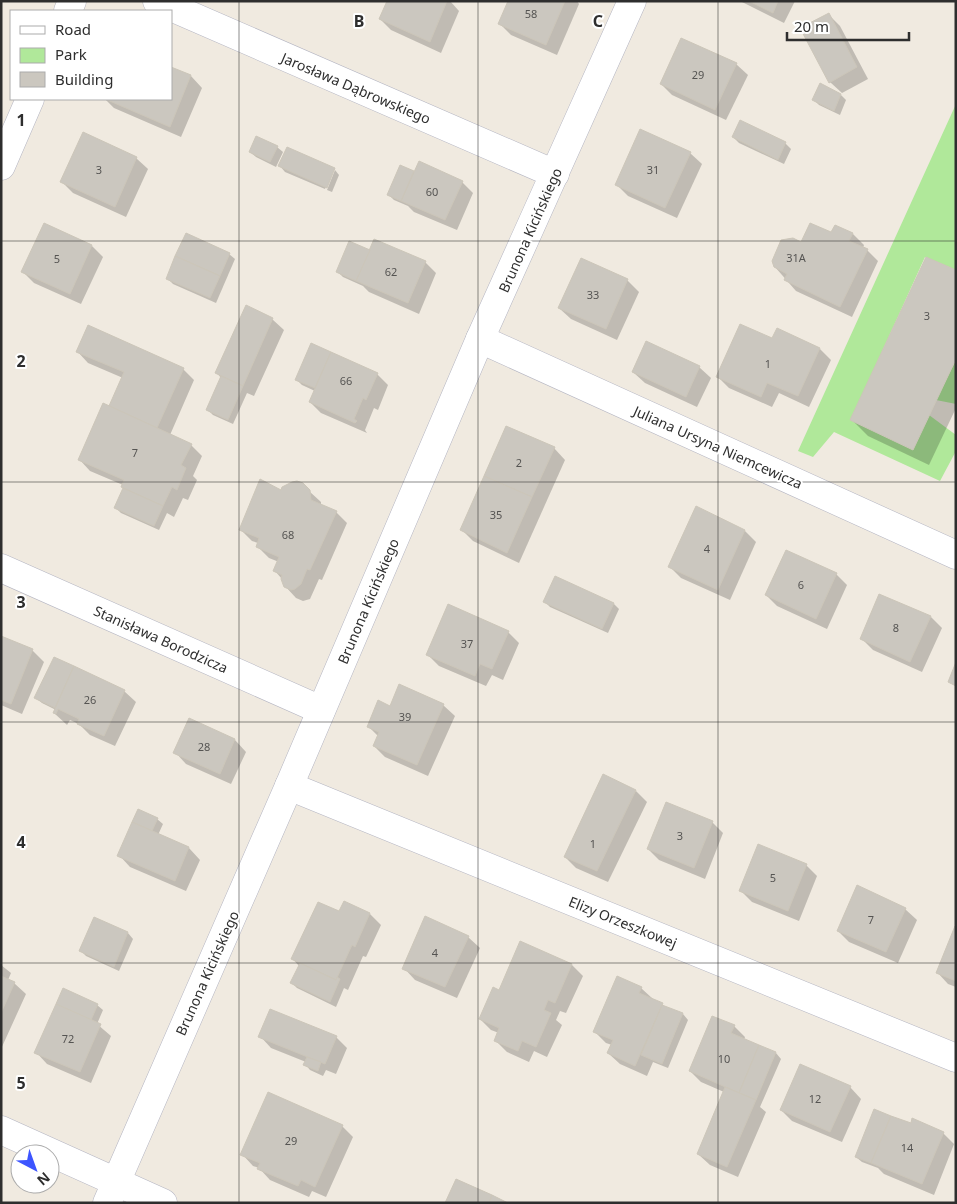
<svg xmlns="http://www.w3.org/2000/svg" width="957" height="1204" viewBox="0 0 957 1204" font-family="'Noto Sans',sans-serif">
	<rect width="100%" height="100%" fill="#f0eae0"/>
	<!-- green -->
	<g fill="#b0e89a">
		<polygon points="956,104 956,270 925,257 851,420 929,415 956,435 956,451 940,481 834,432 813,457 798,451"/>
		<polygon points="956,360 956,404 936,400"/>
	</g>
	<!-- shadow -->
	<g fill="#0003">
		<polygon points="388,1 450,1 459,11 441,53 391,30 380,19"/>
		<polygon points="509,1 577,1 579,4 557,55 511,35 500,24"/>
		<polygon points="740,1 795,1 784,23"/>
		<polygon points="829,15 840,26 868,79 842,93 830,82"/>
		<polygon points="736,64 748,75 726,120 672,95 661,84"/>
		<polygon points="171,68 191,76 202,88 181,137 114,108 105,99 171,99"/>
		<polygon points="841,95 846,100 840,115 819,105 814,100"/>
		<polygon points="740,122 786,144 791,149 784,164 739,143 733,137"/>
		<polygon points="277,147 283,152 276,167 256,157 250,152"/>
		<polygon points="690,153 702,164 677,218 628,196 617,185"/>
		<polygon points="136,158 148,169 126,217 73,193 62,182"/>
		<polygon points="280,166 334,169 335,170 333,170 325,189 285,172"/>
		<polygon points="335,170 339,175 332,192 327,190"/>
		<polygon points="413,172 462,182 473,193 457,230 414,212 408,206 394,200 389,195"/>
		<polygon points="835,226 853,234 864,245 863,248 867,250 878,261 852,317 796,291 775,267 802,243 832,234"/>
		<polygon points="92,246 103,257 81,304 34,283 23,272"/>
		<polygon points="370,252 425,262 436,273 419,314 369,292 363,286 343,277 338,272"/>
		<polygon points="229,254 235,259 216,303 173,284 167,278"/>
		<polygon points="956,272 956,408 929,465 868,436 852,420"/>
		<polygon points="627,280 639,292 617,340 571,319 559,308"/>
		<polygon points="272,319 284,330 254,396 247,393 233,424 213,415 207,409 221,378 217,373"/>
		<polygon points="773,340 820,349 831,360 809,407 779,393 772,407 729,388 718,377"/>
		<polygon points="312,344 377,374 388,385 378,410 374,408 365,430 367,433 321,413 310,402 315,391 302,385 296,379"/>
		<polygon points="77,351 183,369 194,380 170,435 191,445 202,456 193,476 197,480 188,500 183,498 174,517 167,513 159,530 121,513 116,508 124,488 123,485 90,471 79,459 109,408 123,378 88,363"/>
		<polygon points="699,367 711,378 697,407 645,383 633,372"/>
		<polygon points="554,448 565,460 519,563 473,541 462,530"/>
		<polygon points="309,491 321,502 321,505 336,512 347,523 322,580 319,579 310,599 303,601 296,598 285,586 282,579 275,571 279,562 269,558 257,546 258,543 252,541 240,529 282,492"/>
		<polygon points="697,508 745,531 756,542 730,600 681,578 670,567"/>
		<polygon points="836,574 847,585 827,629 777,606 766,595"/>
		<polygon points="556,578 614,604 619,609 608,633 550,607 545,602"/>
		<polygon points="931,617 942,628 922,672 873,650 862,639"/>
		<polygon points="508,632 519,643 503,680 492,675 486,686 439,666 428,655"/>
		<polygon points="1,637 33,651 44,662 22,714 1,705"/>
		<polygon points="54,659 124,691 136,702 115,746 90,735 79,724 70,720 67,725 66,724 54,713 56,710 42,703 36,698"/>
		<polygon points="443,705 455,716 428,776 385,757 374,746 378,736 368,726 391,707"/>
		<polygon points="189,720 235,740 246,752 231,784 186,764 175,752"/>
		<polygon points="636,791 647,802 608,882 576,868 565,857"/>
		<polygon points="157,819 163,824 158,835 189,848 200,860 186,891 130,867 119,855"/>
		<polygon points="712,822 723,833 705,879 659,860 648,849"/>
		<polygon points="806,865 817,876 799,921 752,902 741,891"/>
		<polygon points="344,902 370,914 381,925 366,957 363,956 348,990 344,988 336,1007 297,988 292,983 299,966 292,958 339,913"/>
		<polygon points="905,909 917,920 898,963 849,942 838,931"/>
		<polygon points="95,919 128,933 133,939 119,971 86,956 80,950"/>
		<polygon points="956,928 956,987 948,984 937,972"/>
		<polygon points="468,937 480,948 457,998 415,980 404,968"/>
		<polygon points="521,943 572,965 583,976 566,1013 560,1011 556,1020 562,1025 547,1057 534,1051 529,1062 507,1052 496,1041 499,1033 491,1030 480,1019 499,992"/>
		<polygon points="1,965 11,973 8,980 14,983 26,994 1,1049"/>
		<polygon points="641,988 653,999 665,1007 683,1014 688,1020 668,1068 653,1062 647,1076 620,1064 608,1053 612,1045 606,1043 595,1032"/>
		<polygon points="97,1005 103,1010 97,1024 111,1036 91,1083 47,1064 36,1052"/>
		<polygon points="734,1026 745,1037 744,1040 776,1053 781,1059 760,1107 766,1112 738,1177 710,1165 698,1154 724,1092 701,1082 690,1071"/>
		<polygon points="260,1036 336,1037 347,1048 336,1074 326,1070 323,1076 310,1070 305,1064 306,1062 271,1048"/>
		<polygon points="850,1087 861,1099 842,1142 792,1121 781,1110"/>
		<polygon points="342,1126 353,1137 326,1197 312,1191 309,1197 270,1180 259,1168 253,1166 242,1154"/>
		<polygon points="943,1133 954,1144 934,1195 884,1174 878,1168 862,1162 856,1157"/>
	</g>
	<!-- building -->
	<g fill="#cbc7bf" stroke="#ccc6b9">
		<polygon points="387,1 447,1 430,42 379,19"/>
		<polygon points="508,1 565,1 546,45 498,24"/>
		<polygon points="749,1 778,1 773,13"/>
		<polygon points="829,13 857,67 829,83 800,28"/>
		<polygon points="681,38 737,63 715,110 660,84"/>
		<polygon points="171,67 191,75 170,127 105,99 171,99"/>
		<polygon points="820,83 841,94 834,111 812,100"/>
		<polygon points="740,120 786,142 778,160 732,137"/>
		<polygon points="640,129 691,152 665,208 615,185"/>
		<polygon points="83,132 137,157 115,207 60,182"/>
		<polygon points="256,136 278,146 270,162 249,152"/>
		<polygon points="287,147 335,168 327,188 278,166"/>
		<polygon points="419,161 463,181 445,220 401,201"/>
		<polygon points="400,165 414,171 401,201 387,195"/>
		<polygon points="44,223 92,245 70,294 21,272"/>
		<polygon points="810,223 831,232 835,225 853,233 849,241 868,249 840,307 784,280 787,274 774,267 772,261 781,240 793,238 801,242"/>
		<polygon points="186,233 230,253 220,276 175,256"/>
		<polygon points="374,239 426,261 408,303 356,281"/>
		<polygon points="349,241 370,250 356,281 336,272"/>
		<polygon points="175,256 220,276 210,298 166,279"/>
		<polygon points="926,257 956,270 956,359 913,450 850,420"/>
		<polygon points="581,258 628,279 606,329 558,308"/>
		<polygon points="246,305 273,318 243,386 215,373"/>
		<polygon points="740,324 772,338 777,328 820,348 798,396 767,383 761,397 716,377"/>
		<polygon points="88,325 184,368 157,428 109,406 124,372 76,352"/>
		<polygon points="646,341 700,366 686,397 632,372"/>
		<polygon points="311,343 331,352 315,388 295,380"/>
		<polygon points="331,352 378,373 366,400 363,398 354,419 357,421 355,423 309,402"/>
		<polygon points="221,376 243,386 228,420 206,410"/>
		<polygon points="103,403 192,444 181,465 186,468 177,490 172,487 163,506 121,487 124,480 78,460"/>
		<polygon points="506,426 555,447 532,497 484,476"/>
		<polygon points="484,476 532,497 507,553 460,530"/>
		<polygon points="260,479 281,490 282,487 292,482 297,481 303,483 310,490 311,500 337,511 310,570 307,569 301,584 295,589 291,590 284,587 281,579 282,575 273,571 279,557 256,547 259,538 239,530"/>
		<polygon points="123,488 163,506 154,526 114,508"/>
		<polygon points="696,506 745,530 718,590 668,567"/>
		<polygon points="786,550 837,573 816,619 765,595"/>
		<polygon points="555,576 614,603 602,629 543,602"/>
		<polygon points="879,594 931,616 910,662 860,639"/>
		<polygon points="448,604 509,631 492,669 480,664 475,676 426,655"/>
		<polygon points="1,636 33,649 11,704 1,700"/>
		<polygon points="54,657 74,666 55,708 34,698"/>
		<polygon points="956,662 956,686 948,682"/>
		<polygon points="74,666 125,690 104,736 77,724 79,719 58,709 56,714 53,713"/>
		<polygon points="399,684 444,704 417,765 373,746 379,732 367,727 378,700 390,706"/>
		<polygon points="189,718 235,739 220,774 173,753"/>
		<polygon points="603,774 636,790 597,871 564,857"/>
		<polygon points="666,802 713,821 694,868 647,849"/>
		<polygon points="138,809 158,818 152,831 132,822"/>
		<polygon points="132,822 189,847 175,881 117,856"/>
		<polygon points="758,844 807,864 788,911 739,891"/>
		<polygon points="857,885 906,908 886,952 837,931"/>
		<polygon points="344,901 370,913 355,947 352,945 336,980 291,959 318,902 339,911"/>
		<polygon points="425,916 469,936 445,987 402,969"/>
		<polygon points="94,917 128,932 114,967 79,951"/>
		<polygon points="955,926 956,926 956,981 936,973"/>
		<polygon points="520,941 572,964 555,1003 548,1000 544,1010 551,1013 536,1047 522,1041 518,1051 494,1041 499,1028 479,1019 493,987 499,990"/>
		<polygon points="300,963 336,980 337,977 340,979 330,1002 290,983"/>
		<polygon points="1,976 15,982 1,1013"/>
		<polygon points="617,976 642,987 639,993 663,1003 635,1066 607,1053 613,1040 593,1032"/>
		<polygon points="63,988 98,1004 91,1020 56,1004"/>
		<polygon points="56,1004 101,1024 80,1072 34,1053"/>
		<polygon points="662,1005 683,1013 662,1064 641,1055"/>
		<polygon points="270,1009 337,1036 325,1064 258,1037"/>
		<polygon points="712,1016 735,1025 731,1033 759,1045 739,1093 689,1071"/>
		<polygon points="759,1045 776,1052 756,1100 739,1093"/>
		<polygon points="307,1057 321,1062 318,1071 303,1065"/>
		<polygon points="800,1064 851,1086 830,1132 780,1110"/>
		<polygon points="725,1087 756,1100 727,1167 697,1154"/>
		<polygon points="268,1092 343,1125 315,1187 301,1180 298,1186 257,1169 260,1163 240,1155"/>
		<polygon points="874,1109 891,1116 871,1163 855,1157"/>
		<polygon points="891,1116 911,1123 912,1118 944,1132 922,1184 871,1163"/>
		<polygon points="456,1179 492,1195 489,1203 445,1203"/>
		<polygon points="492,1195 508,1203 489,1203"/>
	</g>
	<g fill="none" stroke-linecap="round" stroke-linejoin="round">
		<!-- minor casing -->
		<g stroke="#b4b5c2" stroke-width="29">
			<g id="minor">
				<polyline points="157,1 555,174"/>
				<polyline points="68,11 72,1"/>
				<polyline points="1,166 30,99"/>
				<polyline points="480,339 956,555"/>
				<polyline points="1,568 321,710"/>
				<polyline points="289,786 956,1058"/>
				<polyline points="1,1130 163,1203"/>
				<polyline points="107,1203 289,786 480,339 632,1"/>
			</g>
		</g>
		<!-- minor -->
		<use href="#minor" stroke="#fff" stroke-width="28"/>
	</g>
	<!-- grid -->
	<path fill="none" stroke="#2e2e2e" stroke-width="1" stroke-opacity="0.55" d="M239 1V1203M478 1V1203M718 1V1203M1 241H956M1 482H956M1 722H956M1 963H956"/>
	<g text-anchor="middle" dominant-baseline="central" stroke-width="4" stroke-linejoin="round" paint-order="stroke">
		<!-- number labels -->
		<g font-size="11" fill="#555452">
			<text x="531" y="13">58</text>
			<text x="698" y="74">29</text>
			<text x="99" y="169">3</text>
			<text x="653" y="169">31</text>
			<text x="432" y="191">60</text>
			<text x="796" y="257">31A</text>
			<text x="57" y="258">5</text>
			<text x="391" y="271">62</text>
			<text x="593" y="294">33</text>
			<text x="927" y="315">3</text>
			<text x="768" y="363">1</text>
			<text x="346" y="380">66</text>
			<text x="135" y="452">7</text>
			<text x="519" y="462">2</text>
			<text x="496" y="514">35</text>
			<text x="288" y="534">68</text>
			<text x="707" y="548">4</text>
			<text x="801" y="584">6</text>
			<text x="896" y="627">8</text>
			<text x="467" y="643">37</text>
			<text x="90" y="699">26</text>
			<text x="405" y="716">39</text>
			<text x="204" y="746">28</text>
			<text x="680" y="835">3</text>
			<text x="593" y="843">1</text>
			<text x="773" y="877">5</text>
			<text x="871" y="919">7</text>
			<text x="435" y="952">4</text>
			<text x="68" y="1038">72</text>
			<text x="724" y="1058">10</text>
			<text x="815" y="1098">12</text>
			<text x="291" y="1140">29</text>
			<text x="907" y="1147">14</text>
		</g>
		<!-- street labels -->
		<g font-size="14" fill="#2e2e2e" stroke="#fff">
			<text transform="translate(356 88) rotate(23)">Jarosława Dąbrowskiego</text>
			<text transform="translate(530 230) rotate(-66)">Brunona Kicińskiego</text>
			<text transform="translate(718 447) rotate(24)">Juliana Ursyna Niemcewicza</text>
			<text transform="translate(368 601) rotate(-67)">Brunona Kicińskiego</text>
			<text transform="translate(161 639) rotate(24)">Stanisława Borodzicza</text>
			<text transform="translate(623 922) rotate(22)">Elizy Orzeszkowej</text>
			<text transform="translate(207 973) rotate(-66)">Brunona Kicińskiego</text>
		</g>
	</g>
	<g font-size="16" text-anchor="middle" font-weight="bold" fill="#2e2e2e" stroke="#fff" stroke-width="4" stroke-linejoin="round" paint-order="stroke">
		<text x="359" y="27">B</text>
		<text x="598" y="27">C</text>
		<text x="21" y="126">1</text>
		<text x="21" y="367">2</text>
		<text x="21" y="608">3</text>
		<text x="21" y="848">4</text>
		<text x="21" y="1089">5</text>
	</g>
	<!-- border -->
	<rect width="957" height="1204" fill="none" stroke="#2e2e2e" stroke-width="5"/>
	<!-- legend -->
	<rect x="10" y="10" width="162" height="90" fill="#ffffff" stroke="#ababab"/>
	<rect x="20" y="26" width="25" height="8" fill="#ffffff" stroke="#ababab"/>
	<text x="55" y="35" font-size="15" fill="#2e2e2e">Road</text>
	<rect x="20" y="48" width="25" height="15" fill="#b0e89a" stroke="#ababab"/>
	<text x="55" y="60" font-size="15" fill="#2e2e2e">Park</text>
	<rect x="20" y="72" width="25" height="15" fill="#cbc7bf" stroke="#ababab"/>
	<text x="55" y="85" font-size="15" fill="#2e2e2e">Building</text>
	<!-- north arrow -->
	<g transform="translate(35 1169) rotate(139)"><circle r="24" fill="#ffffff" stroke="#ababab"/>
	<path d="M0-4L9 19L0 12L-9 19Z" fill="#3d55ff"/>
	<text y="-8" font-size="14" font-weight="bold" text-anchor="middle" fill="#2e2e2e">N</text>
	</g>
	<!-- scale -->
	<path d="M787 32v8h122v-8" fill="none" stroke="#2e2e2e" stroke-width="2.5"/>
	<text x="794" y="32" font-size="15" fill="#2e2e2e" stroke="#ffffff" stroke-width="4" paint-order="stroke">20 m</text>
</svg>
